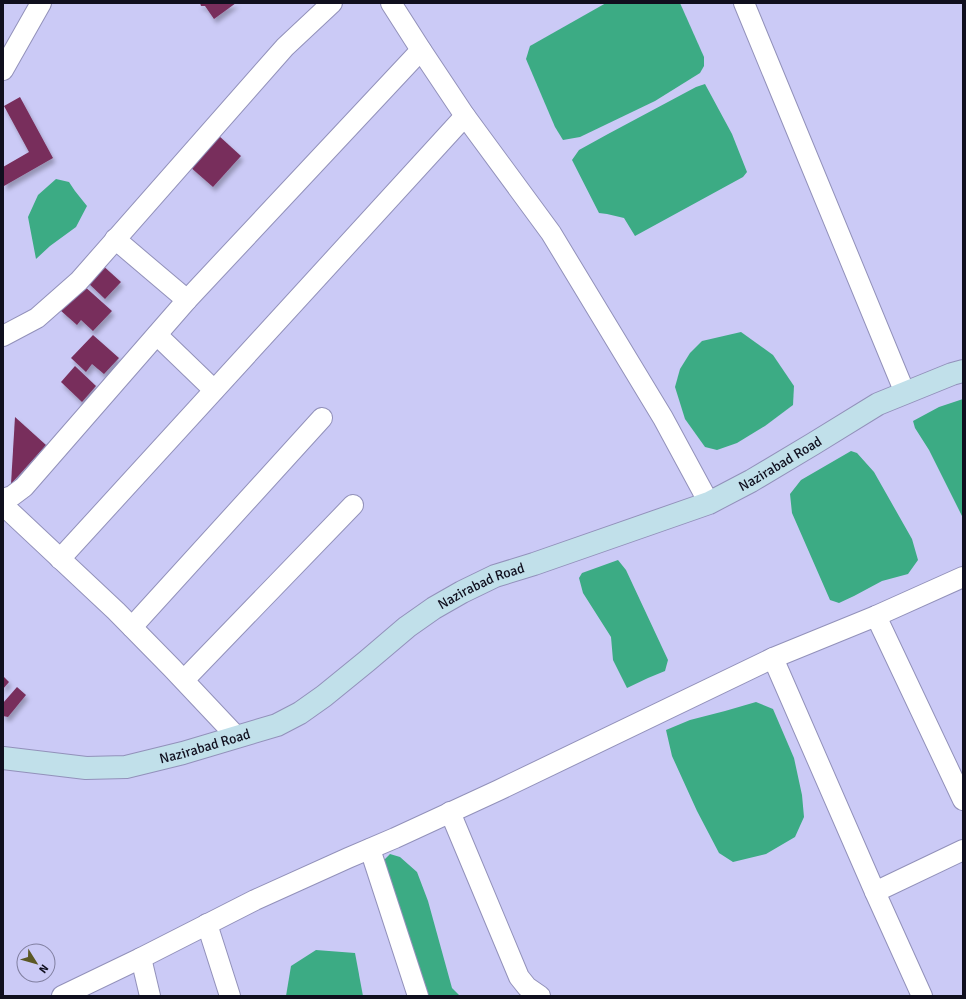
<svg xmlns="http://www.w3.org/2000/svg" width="966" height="999" viewBox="0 0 966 999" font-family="Signika,sans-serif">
	<defs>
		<filter id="shadow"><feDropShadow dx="2.5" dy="4.5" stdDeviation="2" flood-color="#0004"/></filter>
	</defs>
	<rect width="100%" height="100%" fill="#cbcaf6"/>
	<!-- water -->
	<g fill="#3cab84">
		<polygon points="606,3 680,3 704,57 704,66 700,73 655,101 580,137 563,140 555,127 526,59 530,46"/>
		<polygon points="705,84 732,134 747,172 743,177 635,236 624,218 607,214 599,213 572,160 579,150 608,134 696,87"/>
		<polygon points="56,179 69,182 75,191 87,206 76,227 50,246 36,259 28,217 38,195"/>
		<polygon points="741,332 773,355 794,386 793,405 765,426 737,443 717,450 705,447 685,419 675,387 680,369 690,353 702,341"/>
		<polygon points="963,399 963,518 929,450 915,428 913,421 939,407"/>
		<polygon points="851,451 857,453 874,472 912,539 918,560 908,574 882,581 854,596 839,603 830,600 792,513 790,494 801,480"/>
		<polygon points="618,560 626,570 668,660 665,671 648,678 627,688 613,660 611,637 583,593 579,578 582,573"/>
		<polygon points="756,702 773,709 794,758 802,795 804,817 795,837 766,854 733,862 719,853 697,811 672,756 666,730 690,720 725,711"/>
		<polygon points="390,854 400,857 417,872 428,901 452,988 460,996 421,996 379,865"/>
		<polygon points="316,950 355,953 363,996 286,996 291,966"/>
	</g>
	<!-- building -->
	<g fill="#782e5b" filter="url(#shadow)">
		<polygon points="200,3 236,3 214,19 205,6 201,6"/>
		<polygon points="20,97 53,158 4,186 3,167 29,152 4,106"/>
		<polygon points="218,135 241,156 213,187 189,166"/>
		<polygon points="100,263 121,282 105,299 85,280"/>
		<polygon points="83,285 112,311 93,331 81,320 77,325 60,310"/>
		<polygon points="93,335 119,358 104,374 92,364 86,372 71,358"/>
		<polygon points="75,366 96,386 82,402 61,382"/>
		<polygon points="15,417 46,445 11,484"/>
		<polygon points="3,676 9,682 3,689"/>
		<polygon points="17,687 26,695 8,717 3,716 3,703"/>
	</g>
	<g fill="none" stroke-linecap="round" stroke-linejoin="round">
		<!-- street casing -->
		<g stroke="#9291ba" stroke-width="22">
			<g id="street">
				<polyline points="391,3 421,50 465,116 551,233 663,418 709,503"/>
				<polyline points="744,3 905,393"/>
				<polyline points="3,70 41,3"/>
				<polyline points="115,239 187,300"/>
				<polyline points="157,335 214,390"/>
				<polyline points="3,336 37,318 79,281 285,47 332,3"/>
				<polyline points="3,499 12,496 24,487 187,300 421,50"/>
				<polyline points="3,505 116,611 172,668 237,737"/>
				<polyline points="60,559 465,116"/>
				<polyline points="876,616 963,800"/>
				<polyline points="132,627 322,418"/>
				<polyline points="773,658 875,892 922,996"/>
				<polyline points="184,680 353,505"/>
				<polyline points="450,812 519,977 527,987 540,996"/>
				<polyline points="370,849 418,996"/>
				<polyline points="875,892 963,850"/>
				<polyline points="207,924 230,996"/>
				<polyline points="141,958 150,996"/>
				<polyline points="62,996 141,958 255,900 348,858 395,838 499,790 773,658 876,616 963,577"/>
			</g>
		</g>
		<!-- secondary casing -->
		<g stroke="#9291ba" stroke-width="24">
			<g id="secondary">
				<path id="s1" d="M3 758 86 768 126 767 183 753 277 725 300 713 324 696 367 661 407 627 434 608 462 592 495 576 534 564 709 503 751 481 813 444 878 404 952 374 963 371"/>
			</g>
		</g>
		<!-- street -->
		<use href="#street" stroke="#fff" stroke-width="20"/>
		<!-- secondary -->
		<use href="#secondary" stroke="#c1e0ea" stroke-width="22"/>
	</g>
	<g text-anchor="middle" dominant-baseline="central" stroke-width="4" stroke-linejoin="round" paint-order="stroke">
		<!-- street labels -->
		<g font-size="14" fill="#100f1e" stroke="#cbcaf6">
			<text stroke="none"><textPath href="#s1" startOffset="853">Nazirabad Road</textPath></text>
			<text stroke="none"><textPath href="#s1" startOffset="529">Nazirabad Road</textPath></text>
			<text stroke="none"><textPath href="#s1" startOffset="205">Nazirabad Road</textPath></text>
		</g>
	</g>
	<!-- border -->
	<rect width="966" height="999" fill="none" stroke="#100f1e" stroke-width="8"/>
	<!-- north arrow -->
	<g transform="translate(36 963) rotate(127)"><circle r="19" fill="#cbcaf6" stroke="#807fa0"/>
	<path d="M0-3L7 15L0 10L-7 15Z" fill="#5b5825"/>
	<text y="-6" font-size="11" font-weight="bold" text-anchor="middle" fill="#100f1e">N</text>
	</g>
</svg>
